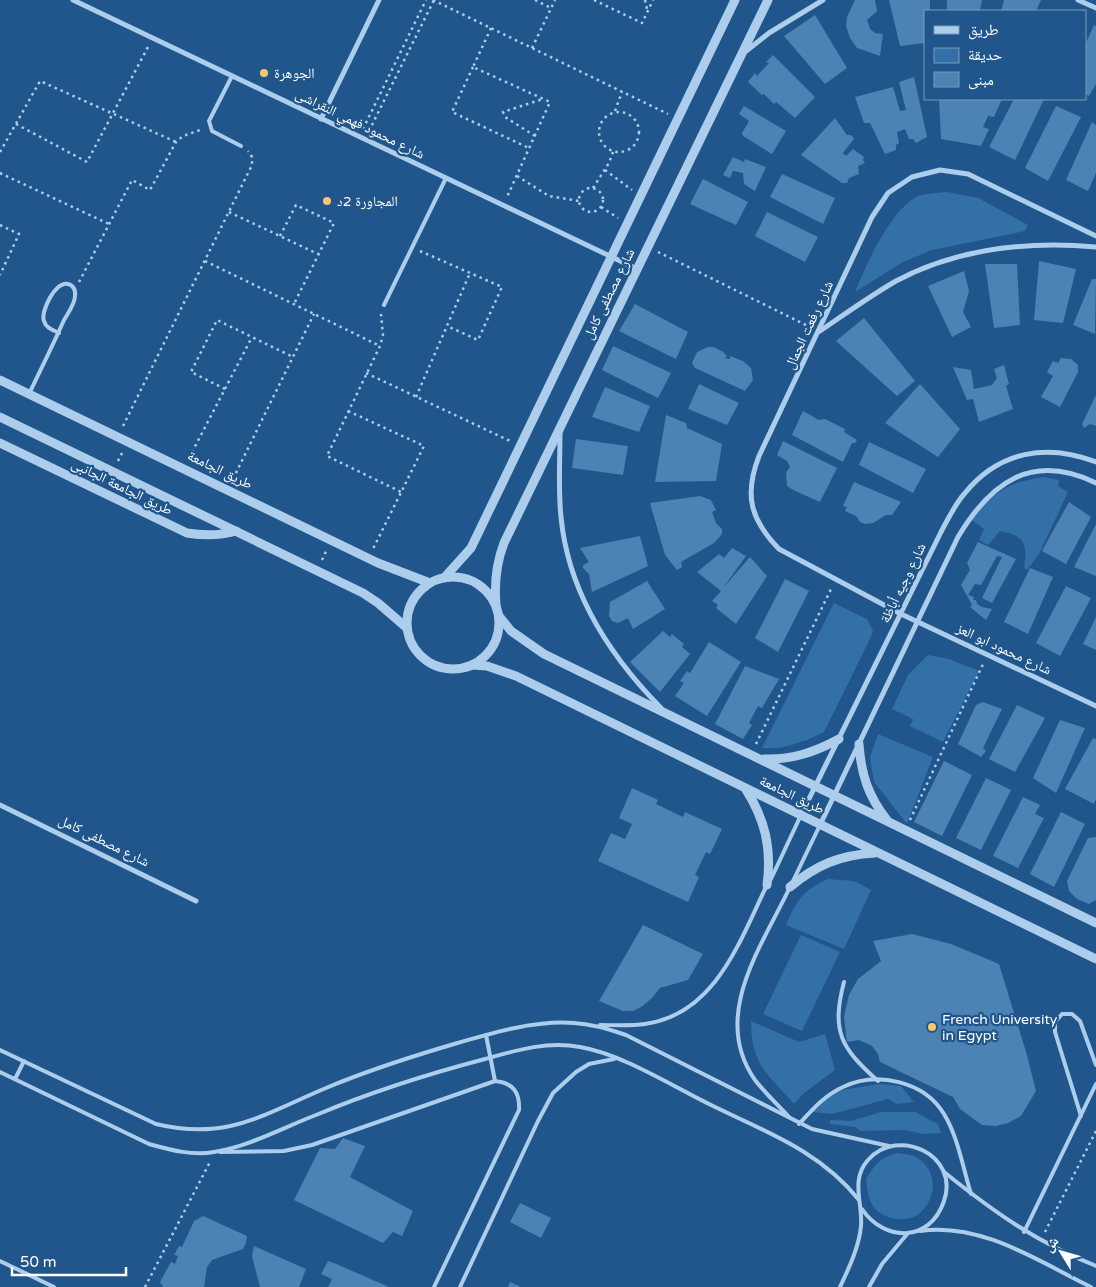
<svg xmlns="http://www.w3.org/2000/svg" width="1096" height="1287" viewBox="0 0 1096 1287" font-family="'Varela Round','Noto Naskh Arabic',sans-serif">
	<rect width="100%" height="100%" fill="#20568b"/>
	<!-- green -->
	<g fill="#3370a8">
		<path d="M947 192 978 198 1028 225 1025 231 932 250 903 262 855 292C867 263 889 213 916 197 924 193 938 193 947 192Z"/>
		<path d="M1044 477 1059 480 1058 486 1068 492 1039 554 1027 570 1024 567C1028 544 1024 535 1000 531L988 545 979 540 984 529 972 520C993 492 1009 482 1044 477Z"/>
		<polygon points="834,603 867,619 873,631 870,639 824,732 807,740 780,748 762,748"/>
		<polygon points="928,655 949,659 979,671 943,742 910,726 913,719 892,709 908,675"/>
		<polygon points="878,734 933,757 907,824 874,782 870,757"/>
		<path d="M828 879 854 881 871 890 844 949 786 925C796 901 804 889 828 879Z"/>
		<polygon points="801,935 840,952 802,1031 763,1014"/>
		<path d="M751 1021 799 1042 825 1034 835 1070 804 1093 794 1104C767 1073 751 1065 751 1021Z"/>
		<polygon points="879,1084 901,1086 914,1102 897,1104 888,1099 832,1114 813,1112 836,1091"/>
		<polygon points="881,1112 915,1112 938,1124 941,1133 924,1134 904,1130 861,1131 855,1127 830,1124 830,1120 851,1121"/>
		<path d="M897 1153C903 1154 911 1154 916 1157 937 1169 938 1196 921 1212 909 1224 882 1220 873 1206 868 1198 867 1188 866 1179 875 1165 880 1157 897 1153Z"/>
	</g>
	<!-- building -->
	<g fill="#4c82b4">
		<polygon points="855,0 875,0 877,11 867,20 870,29 875,33 883,34 880,56 857,48 850,38 846,26 847,17"/>
		<polygon points="889,0 930,0 930,11 925,11 925,43 900,46"/>
		<polygon points="947,0 982,0 980,11 947,11"/>
		<polygon points="1004,0 1041,0 1036,11 1001,11"/>
		<polygon points="815,15 847,68 825,84 784,36"/>
		<polygon points="1094,25 1096,26 1096,84 1089,96 1085,94 1085,45"/>
		<polygon points="773,55 815,97 795,118 776,102 774,104 764,94 762,95 748,82 755,73 757,76 769,63 766,62"/>
		<polygon points="914,77 927,137 916,143 913,139 909,139 905,129 897,132 899,143 896,145 896,150 885,154 870,123 864,123 855,97 893,87 900,111 906,110 899,82"/>
		<polygon points="939,99 1002,99 994,117 988,116 983,127 989,129 981,146 941,139"/>
		<polygon points="1014,99 1044,99 1015,160 989,147"/>
		<polygon points="744,106 786,131 772,154 743,136 742,133 749,121 739,114"/>
		<polygon points="1056,106 1081,117 1048,181 1025,168"/>
		<polygon points="835,118 847,135 851,135 854,139 843,153 846,156 853,149 864,157 863,160 865,163 858,166 859,174 849,178 847,183 842,183 801,155"/>
		<polygon points="1092,122 1096,125 1096,173 1088,191 1066,180"/>
		<polygon points="733,157 744,162 745,159 766,167 755,191 744,184 743,173 733,171 730,178 723,175"/>
		<polygon points="782,174 835,198 823,224 770,197"/>
		<polygon points="703,179 748,202 736,225 690,204"/>
		<polygon points="767,212 818,237 805,262 755,236"/>
		<polygon points="1039,261 1076,269 1063,323 1034,320"/>
		<polygon points="985,264 1017,264 1020,325 994,328"/>
		<polygon points="964,271 969,291 963,312 971,327 952,337 928,286"/>
		<polygon points="1092,279 1096,279 1095,334 1073,325"/>
		<polygon points="635,304 688,332 676,359 619,331"/>
		<polygon points="864,318 915,381 897,396 836,341"/>
		<polygon points="613,346 671,373 658,398 602,370"/>
		<polygon points="708,347 714,347 723,352 727,356 725,358 730,359 730,356 743,361 751,368 753,380 745,391 695,368 692,363 697,352"/>
		<polygon points="1061,358 1071,359 1078,365 1078,372 1060,407 1041,397 1053,376 1047,372 1053,361 1058,363"/>
		<polygon points="1004,365 1009,384 1006,386 1013,409 979,422 973,399 967,400 953,367 971,370 974,389 992,385 997,378 994,369"/>
		<polygon points="699,384 739,403 727,425 688,409"/>
		<polygon points="920,384 960,429 938,457 885,423"/>
		<polygon points="605,387 650,406 639,432 592,417"/>
		<polygon points="1096,395 1096,426 1090,424 1084,428 1082,424"/>
		<polygon points="803,411 819,420 825,419 845,429 844,432 857,440 855,443 852,443 843,462 792,435"/>
		<polygon points="666,415 686,423 687,428 722,444 716,481 655,482"/>
		<polygon points="576,439 628,446 623,475 572,468"/>
		<polygon points="783,441 837,468 820,502 795,491 787,486 786,473 790,467 787,461 777,455"/>
		<polygon points="869,442 926,469 913,493 859,465"/>
		<polygon points="854,482 901,502 892,515 886,515 873,523 865,524 860,522 856,516 845,511 847,507 843,506"/>
		<polygon points="700,496 711,500 716,510 712,512 716,523 722,529 722,534 714,543 681,562 682,567 677,570 665,555 650,503"/>
		<polygon points="1069,502 1091,517 1066,564 1042,551"/>
		<polygon points="1096,524 1096,576 1074,567"/>
		<polygon points="640,536 648,566 592,592 589,574 583,568 583,565 589,562 580,548"/>
		<polygon points="978,542 1016,559 992,603 982,598 1002,557 997,556 981,585 975,584 968,595 974,597 973,600 976,600 977,604 982,607 992,609 986,620 970,607 972,605 961,585 970,570 967,563"/>
		<polygon points="732,548 746,556 723,588 750,557 767,576 736,624 716,608 718,605 712,601 721,591 697,572 719,554 724,558"/>
		<polygon points="1030,568 1053,577 1028,634 1004,622"/>
		<polygon points="785,579 809,591 778,652 755,638"/>
		<polygon points="647,581 665,609 633,629 628,618 618,623 612,621 609,616 610,602"/>
		<polygon points="1066,586 1091,598 1060,656 1036,643"/>
		<polygon points="1096,617 1096,650 1083,644"/>
		<polygon points="663,631 670,637 672,634 684,644 682,647 690,654 660,692 630,662"/>
		<polygon points="709,642 741,662 707,716 675,696 684,683 680,681 687,671 690,673"/>
		<polygon points="745,666 779,679 762,708 758,706 749,723 752,725 743,739 715,724"/>
		<polygon points="983,702 1002,709 983,748 986,751 981,757 958,744 976,705"/>
		<polygon points="1017,705 1045,718 1015,772 989,759"/>
		<polygon points="1060,720 1085,728 1056,793 1033,778"/>
		<polygon points="1093,738 1096,739 1096,799 1094,804 1065,789"/>
		<polygon points="944,761 972,775 942,836 914,822"/>
		<polygon points="986,778 1011,790 981,850 956,838"/>
		<polygon points="632,788 658,800 656,804 683,817 685,812 722,829 710,854 706,852 695,875 699,877 688,902 598,861 611,833 625,839 632,824 619,818"/>
		<polygon points="1023,797 1040,805 1035,814 1044,818 1018,868 993,856"/>
		<polygon points="1061,812 1085,824 1054,887 1030,874"/>
		<polygon points="1096,837 1096,900 1089,904 1077,899 1069,891 1067,881 1088,838"/>
		<polygon points="643,925 703,954 688,980 660,988 652,998 641,1007 633,1011 623,1011 599,1001"/>
		<polygon points="912,934 951,944 999,964 1027,1055 1036,1091 1021,1116 1008,1123 996,1126 982,1125 960,1109 953,1097 880,1062 878,1054 872,1046 859,1040 847,1042 844,1017 849,995 858,979 881,961 873,941"/>
		<polygon points="343,1138 365,1146 350,1177 413,1211 402,1236 393,1232 383,1243 294,1200 320,1148 335,1149"/>
		<polygon points="520,1203 551,1218 541,1238 510,1222"/>
		<polygon points="203,1216 247,1236 246,1243 243,1249 212,1260 207,1267 204,1287 163,1287 160,1282 171,1262 175,1264 178,1256 174,1255 179,1246 182,1247 194,1221"/>
		<polygon points="254,1246 306,1269 299,1287 260,1287 252,1256"/>
		<polygon points="328,1261 334,1263 389,1287 328,1287 332,1279 321,1274"/>
		<polygon points="510,1282 521,1287 508,1287"/>
	</g>
	<g fill="none" stroke-linecap="round" stroke-linejoin="round">
		<!-- path -->
		<g stroke="#accdeb" stroke-width="2.5" stroke-dasharray="2.5 4" stroke-linecap="butt">
			<polyline points="433,0 668,114"/>
			<polyline points="535,0 551,8"/>
			<polyline points="594,0 642,23 653,0"/>
			<polyline points="645,0 647,9"/>
			<polyline points="491,28 473,67 550,102 507,197"/>
			<polyline points="532,48 555,0"/>
			<polyline points="473,67 452,112 529,148"/>
			<polyline points="615,111 622,92"/>
			<circle cx="619" cy="132" r="20"/>
			<polyline points="16,124 87,162 148,47"/>
			<polyline points="363,129 426,0"/>
			<polyline points="369,131 434,0"/>
			<polyline points="535,136 505,117 503,112 543,99"/>
			<polyline points="0,152 40,81 176,142"/>
			<polyline points="605,170 632,190"/>
			<polyline points="0,173 109,224"/>
			<polyline points="517,176 549,196 579,201"/>
			<polyline points="593,188 609,163 613,152"/>
			<circle cx="591" cy="200" r="12"/>
			<polyline points="601,207 618,218"/>
			<polyline points="229,212 318,254"/>
			<polyline points="0,225 19,234 0,275"/>
			<polyline points="280,236 296,205 334,223 294,304"/>
			<polyline points="420,251 502,287 478,340 447,326"/>
			<polyline points="658,252 810,327"/>
			<polyline points="205,261 380,346"/>
			<polyline points="79,282 132,180 150,190 176,142 183,136 203,129"/>
			<polyline points="381,314 383,335 380,346 327,456 401,492"/>
			<polyline points="366,373 510,441"/>
			<polyline points="225,389 191,372 217,320 293,357"/>
			<polyline points="416,397 470,273"/>
			<polyline points="348,411 424,446 373,549"/>
			<polyline points="123,426 252,165 252,157 248,151"/>
			<polyline points="189,458 252,337"/>
			<polyline points="118,461 123,451"/>
			<polyline points="233,479 314,314"/>
			<polyline points="322,560 327,549"/>
			<polyline points="756,744 832,587"/>
			<polyline points="910,820 984,662"/>
			<polyline points="1045,1232 1096,1131"/>
			<polyline points="145,1287 210,1162"/>
		</g>
		<!-- service -->
		<g stroke="#accdeb" stroke-width="4">
			<polyline points="232,76 209,121 212,131 241,146"/>
			<polyline points="384,305 446,178"/>
			<path d="M29 394C41 369 53 345 64 320 68 313 75 304 75 296 76 290 73 285 68 284 56 280 40 312 44 321 46 328 53 330 59 333"/>
			<polyline points="771,879 801,815"/>
			<polyline points="793,881 820,825"/>
			<path d="M844 982C831 1032 841 1048 878 1081"/>
			<path d="M600 1025C615 1025 630 1026 645 1024 716 1014 740 940 767 885"/>
			<polyline points="486,1035 495,1081"/>
			<path d="M0 1050 156 1124C227 1141 262 1115 326 1088 364 1072 404 1059 444 1047 485 1035 531 1020 574 1023 593 1024 609 1029 626 1035L812 1129 889 1146"/>
			<path d="M0 1072 149 1144C171 1150 192 1156 214 1152 250 1146 282 1128 316 1115 371 1092 428 1074 485 1059 517 1050 547 1041 580 1047 622 1054 672 1086 711 1105 766 1132 820 1151 859 1200"/>
			<polyline points="15,1079 24,1061"/>
			<polyline points="1081,1116 1055,1032 1055,1022 1062,1014 1072,1014 1080,1021 1096,1065"/>
			<path d="M789 1117C778 1105 765 1093 755 1080 710 1016 762 946 790 887"/>
			<path d="M799 1124C812 1110 825 1095 843 1087 877 1071 924 1081 944 1114 958 1137 963 1168 971 1194"/>
			<path d="M220 1152 284 1151 312 1145 495 1081C513 1083 520 1092 519 1110L434 1287"/>
			<path d="M944 1172C994 1212 1036 1242 1096 1266"/>
			<path d="M920 1231C981 1222 1038 1261 1091 1287"/>
			<polyline points="1024,1232 1096,1084"/>
			<polyline points="0,1261 54,1287"/>
			<polyline points="460,1287 538,1121 553,1093 576,1072 589,1064 614,1059"/>
			<path d="M840 1287C849 1268 859 1247 861 1226 863 1203 850 1180 868 1160 898 1126 960 1155 944 1201 930 1243 884 1242 862 1209"/>
			<polyline points="869,1287 882,1264 908,1233"/>
		</g>
		<!-- minor -->
		<g stroke="#accdeb" stroke-width="5">
			<polyline points="73,0 637,269"/>
			<polyline points="1078,0 1096,8"/>
			<polyline points="745,52 769,33 823,0"/>
			<polyline points="321,119 379,0"/>
			<path d="M1096 236 968 174 940 170 912 177 888 193 872 217 759 456C744 495 750 519 779 549L901 614 1096 706"/>
			<path d="M820 331C845 314 870 296 896 281 958 248 1027 241 1096 247"/>
			<path d="M560 433C560 461 558 489 561 517 568 591 610 656 661 708"/>
			<polyline points="0,805 196,901"/>
			<path d="M801 815 941 532C948 519 955 504 965 493 999 451 1047 443 1096 462"/>
			<path d="M820 825 958 537C991 482 1032 452 1096 483"/>
		</g>
		<!-- tertiary -->
		<g stroke="#accdeb" stroke-width="9">
			<polyline points="0,380 378,563 430,583"/>
			<polyline points="0,417 363,593 378,603 407,628"/>
			<path d="M0 443 187 533C205 536 219 536 236 531"/>
			<circle cx="453" cy="623" r="46"/>
			<polyline points="444,578 471,548 735,0"/>
			<path d="M496 605C494 582 496 564 504 543L768 0"/>
			<polyline points="499,616 511,631 544,654 1096,923"/>
			<polyline points="472,665 487,666 516,676 1096,959"/>
			<path d="M859 744C861 774 868 796 887 820"/>
			<path d="M764 759C792 760 815 752 839 739"/>
			<path d="M745 788C765 819 772 848 767 885"/>
			<path d="M790 887C816 865 840 855 875 853"/>
		</g>
	</g>
	<!-- markers -->
	<g fill="#f9c66c" stroke="#20568b" stroke-width="2">
		<circle cx="264" cy="73" r="5"/>
		<circle cx="327" cy="201" r="5"/>
		<circle cx="932" cy="1027" r="5"/>
	</g>
	<g text-anchor="middle" dominant-baseline="central" stroke-width="4.5" stroke-linejoin="round" paint-order="stroke">
		<!-- poi labels -->
		<g font-size="14" fill="#fff" stroke="#20568b" text-anchor="start">
			<text x="274" y="73">الجوهرة</text>
			<text x="337" y="201">المجاورة 2د</text>
			<text x="942" y="1019">French University<tspan x="942" dy="16">in Egypt</tspan></text>
		</g>
		<!-- street labels -->
		<g font-size="14" fill="#fff" stroke="#20568b">
			<text transform="translate(360 124) rotate(26)">شارع محمود فهمي النقراشى</text>
			<text transform="translate(609 294) rotate(-64)">شارع مصطفى كامل</text>
			<text transform="translate(809 325) rotate(-65)">شارع رفعت الجمال</text>
			<text transform="translate(220 470) rotate(26)">طريق الجامعة</text>
			<text transform="translate(122 487) rotate(26)">طريق الجامعة الجانبى</text>
			<text transform="translate(903 583) rotate(-64)">شارع وجيه أباظة</text>
			<text transform="translate(1004 649) rotate(25)">شارع محمود ابو العز</text>
			<text transform="translate(792 795) rotate(26)">طريق الجامعة</text>
			<text transform="translate(104 841) rotate(26)">شارع مصطفى كامل</text>
		</g>
	</g>
	<!-- legend -->
	<rect x="924" y="10" width="162" height="90" fill="#20568b" stroke="#799ab9"/>
	<rect x="934" y="26" width="25" height="8" fill="#accdeb" stroke="#799ab9"/>
	<text x="968" y="35" font-size="15" fill="#ffffff">طريق</text>
	<rect x="934" y="48" width="25" height="15" fill="#3370a8" stroke="#799ab9"/>
	<text x="968" y="60" font-size="15" fill="#ffffff">حديقة</text>
	<rect x="934" y="72" width="25" height="15" fill="#4c82b4" stroke="#799ab9"/>
	<text x="968" y="85" font-size="15" fill="#ffffff">مبنى</text>
	<!-- north arrow -->
	<g transform="translate(1061 1252) rotate(307)" stroke="#20568b" stroke-width="4" paint-order="stroke">
	<path d="M0-4L9 19L0 12L-9 19Z" fill="#ffffff"/>
	<text y="-8" font-size="14" font-weight="bold" text-anchor="middle" fill="#ffffff">ش</text>
	</g>
	<!-- scale -->
	<path d="M12 1267v8h114v-8" fill="none" stroke="#ffffff" stroke-width="2.5"/>
	<text x="20" y="1267" font-size="15" fill="#ffffff" stroke="#20568b" stroke-width="4" paint-order="stroke">50 m</text>
</svg>
